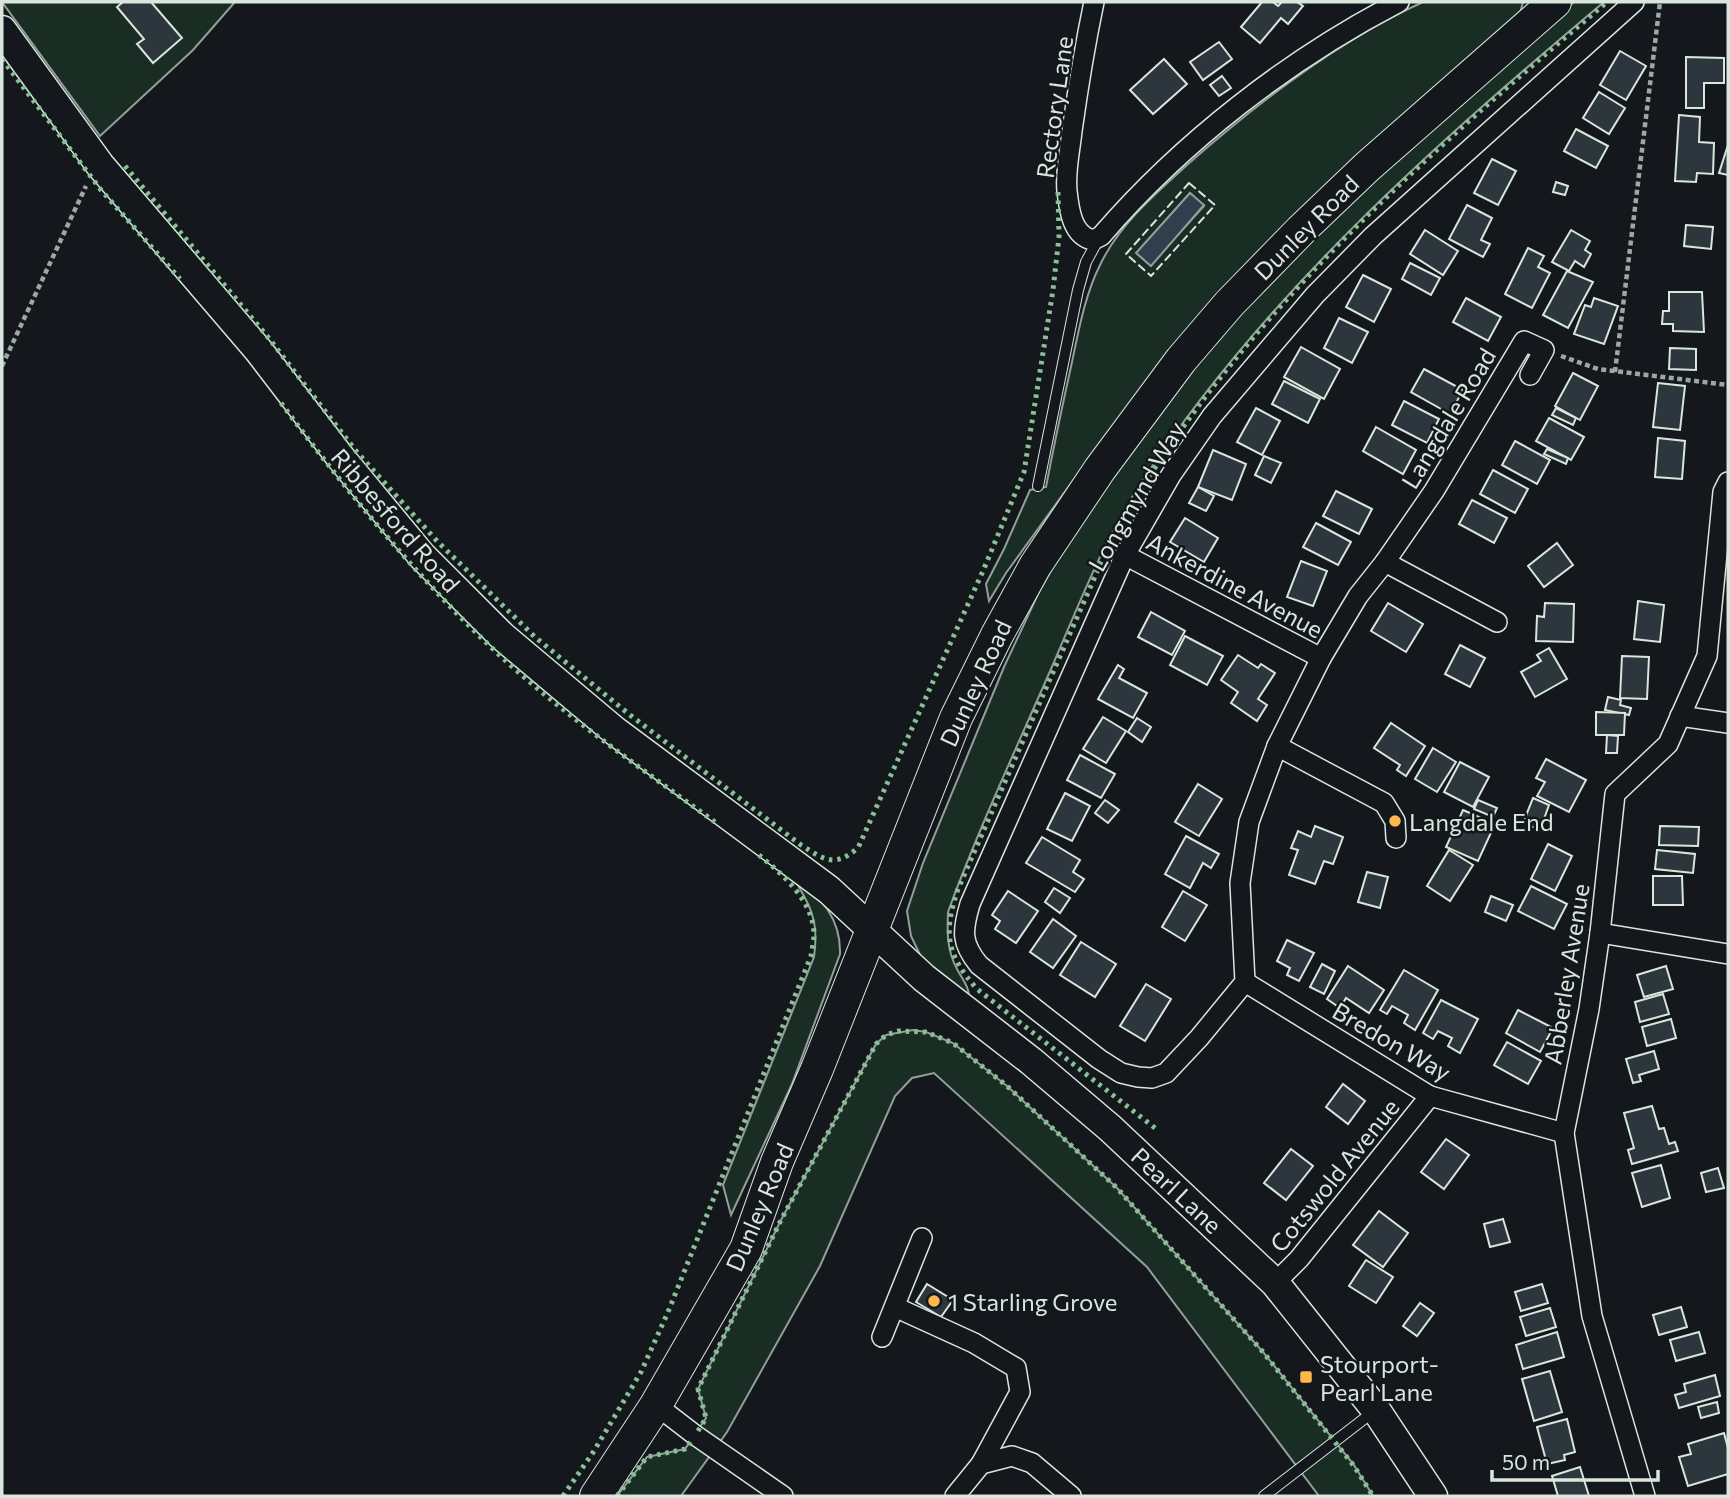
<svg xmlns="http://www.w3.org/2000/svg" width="1730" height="1498" viewBox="0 0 1730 1498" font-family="Commissioner,sans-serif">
	<rect width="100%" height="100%" fill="#14181c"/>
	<!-- green -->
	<g fill="#1a2d24" stroke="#939e99" stroke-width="2" fill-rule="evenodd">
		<polygon points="2,2 235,2 193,50 100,136"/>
		<path d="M1423 2H1523L1519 17 1109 431 1006 573 989 601 986 584 1004 549 1030 490 1046 487C1054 445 1063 403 1072 362 1079 329 1085 295 1100 265 1119 225 1155 194 1187 165 1256 104 1339 40 1423 2ZM1190 193 1204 206 1150 265 1137 253Z"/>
		<path d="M1574 2H1604C1434 145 1264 295 1141 483 1103 541 1078 607 1051 669 1016 749 978 830 948 912 947 932 947 951 957 969 962 979 968 984 969 995L922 959 911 936 907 911 923 863 1004 667 1039 592 1066 544 1091 504 1210 347 1295 255 1460 99Z"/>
		<path d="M795 877C822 898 841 919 840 954L792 1084 731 1215 723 1185 814 957C817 935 816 918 805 898 801 890 797 885 795 877Z"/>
		<polygon points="913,1030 926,1032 953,1043 1007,1086 1117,1188 1263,1352 1354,1465 1373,1496 1319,1496 1147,1267 934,1073 912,1078 895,1096 820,1266 727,1432 681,1496 617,1496 647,1457 685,1449 706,1418 698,1389 781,1220 876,1044 886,1035"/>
	</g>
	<!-- water -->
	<polygon fill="#2f3f4d" stroke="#939e99" stroke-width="2" points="1190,193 1204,205 1151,266 1136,253"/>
	<!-- building -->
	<g fill="#2c363c" stroke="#d8e6dc" stroke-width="2">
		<polygon points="123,2 151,2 182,38 153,63 137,44 144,39 117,7"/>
		<polygon points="1262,2 1273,2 1278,6 1282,2 1297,2 1303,6 1288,24 1281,18 1260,43 1241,27"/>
		<polygon points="1219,42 1232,59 1203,80 1190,62"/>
		<polygon points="1620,51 1646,66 1626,100 1600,85"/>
		<polygon points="1686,57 1724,58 1724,83 1704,83 1704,108 1686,108"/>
		<polygon points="1164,59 1187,84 1153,114 1130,90"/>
		<polygon points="1222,76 1231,88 1219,96 1210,85"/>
		<polygon points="1599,92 1625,108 1609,134 1583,118"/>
		<polygon points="1679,115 1700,117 1699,142 1714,143 1713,174 1697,173 1696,182 1675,181"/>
		<polygon points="1576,129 1608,146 1596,168 1564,151"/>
		<polygon points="1728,145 1728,175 1719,173"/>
		<polygon points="1492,159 1516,171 1498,205 1474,193"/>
		<polygon points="1556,182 1568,186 1565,195 1553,192"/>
		<polygon points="1467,205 1492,218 1481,240 1490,244 1483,257 1449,239"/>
		<polygon points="1686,225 1713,227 1711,249 1684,246"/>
		<polygon points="1425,230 1458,251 1443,275 1410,254"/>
		<polygon points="1571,230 1590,241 1585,250 1591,254 1584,267 1575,261 1569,271 1552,262"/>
		<polygon points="1528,248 1544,256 1538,267 1550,273 1532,308 1505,294"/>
		<polygon points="1410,263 1440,278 1431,295 1402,279"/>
		<polygon points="1567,271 1593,282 1568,328 1543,315"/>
		<polygon points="1363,275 1391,289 1374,322 1346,307"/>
		<polygon points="1669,292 1702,292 1704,332 1673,331 1673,324 1662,324 1663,311 1669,311"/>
		<polygon points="1466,298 1501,317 1488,341 1453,322"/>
		<polygon points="1594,298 1618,306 1604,344 1574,334 1585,305 1591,307"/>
		<polygon points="1339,318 1368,332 1352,363 1324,348"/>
		<polygon points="1301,347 1340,369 1324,399 1284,377"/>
		<polygon points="1670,348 1696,349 1696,370 1669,369"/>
		<polygon points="1424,369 1463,390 1450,414 1411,392"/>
		<polygon points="1573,373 1598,386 1580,420 1555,406"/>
		<polygon points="1284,381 1320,399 1308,423 1272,404"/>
		<polygon points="1658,383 1685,386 1680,430 1653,427"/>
		<polygon points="1404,401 1439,419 1427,443 1392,425"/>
		<polygon points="1256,408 1280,421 1262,455 1237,442"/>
		<polygon points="1556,408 1576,418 1573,425 1552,415"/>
		<polygon points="1549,418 1584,437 1571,460 1536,441"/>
		<polygon points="1376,427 1416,450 1403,474 1363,451"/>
		<polygon points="1658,438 1685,441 1682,479 1655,477"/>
		<polygon points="1515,441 1550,460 1537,484 1502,465"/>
		<polygon points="1547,449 1568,458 1566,464 1544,454"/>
		<polygon points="1213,450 1246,464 1232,500 1198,487"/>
		<polygon points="1264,456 1281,463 1271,483 1255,475"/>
		<polygon points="1493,470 1528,489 1515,513 1480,494"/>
		<polygon points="1198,487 1214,496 1206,511 1189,503"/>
		<polygon points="1336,491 1372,509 1359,534 1323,516"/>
		<polygon points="1472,500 1507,518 1494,543 1459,524"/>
		<polygon points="1185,518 1218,538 1204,562 1170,542"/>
		<polygon points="1316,523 1351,542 1338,565 1303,547"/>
		<polygon points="1557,543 1573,565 1544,587 1528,566"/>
		<polygon points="1301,561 1327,571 1313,606 1287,597"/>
		<polygon points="1638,601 1664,605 1660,642 1634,639"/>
		<polygon points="1388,603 1423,624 1406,652 1371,631"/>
		<polygon points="1545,603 1574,604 1573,642 1536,641 1537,616 1544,617"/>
		<polygon points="1151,612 1185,631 1172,655 1138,637"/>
		<polygon points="1185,636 1223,656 1207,685 1170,665"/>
		<polygon points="1460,645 1485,658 1470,687 1445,674"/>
		<polygon points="1549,648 1567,679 1535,697 1521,672 1541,661 1537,655"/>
		<polygon points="1238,655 1258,668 1261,664 1275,673 1258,699 1267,705 1257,721 1231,703 1238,692 1221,680"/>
		<polygon points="1622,656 1649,657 1647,699 1620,698"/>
		<polygon points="1118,665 1124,669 1119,678 1147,693 1133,718 1098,699"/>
		<polygon points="1608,697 1621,700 1620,705 1631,708 1629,715 1605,710"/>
		<polygon points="1596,712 1625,713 1624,735 1596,735"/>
		<polygon points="1103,717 1126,731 1106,763 1083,749"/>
		<polygon points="1137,718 1151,727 1142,742 1128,732"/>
		<polygon points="1391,723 1425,746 1406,776 1397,770 1400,765 1374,748"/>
		<polygon points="1607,735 1618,736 1617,753 1606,753"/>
		<polygon points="1433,748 1456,762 1437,792 1415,779"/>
		<polygon points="1080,755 1115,774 1101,798 1067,780"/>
		<polygon points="1546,759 1586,780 1569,812 1537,796 1545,782 1536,778"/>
		<polygon points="1460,762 1489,777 1473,807 1444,792"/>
		<polygon points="1198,784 1222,799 1199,836 1175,822"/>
		<polygon points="1065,793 1090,806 1072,841 1047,829"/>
		<polygon points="1533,798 1549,805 1540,830 1523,823"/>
		<polygon points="1105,800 1119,810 1108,823 1095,813"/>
		<polygon points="1478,800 1497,808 1493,817 1474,809"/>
		<polygon points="1463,810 1495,824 1478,861 1446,847"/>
		<polygon points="1315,826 1343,837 1333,864 1324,861 1315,884 1289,875 1298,850 1291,848 1298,831 1311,837"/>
		<polygon points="1660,826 1699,827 1698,846 1659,845"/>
		<polygon points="1186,836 1219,854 1211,868 1203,863 1190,888 1165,874"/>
		<polygon points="1042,837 1080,860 1073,872 1084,879 1075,892 1026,863"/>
		<polygon points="1548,844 1572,856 1555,891 1531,879"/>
		<polygon points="1449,850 1473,865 1450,901 1427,886"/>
		<polygon points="1657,850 1695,854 1693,873 1655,869"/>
		<polygon points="1367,872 1388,877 1380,908 1358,902"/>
		<polygon points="1653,876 1682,876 1683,905 1653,905"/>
		<polygon points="1531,886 1567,904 1554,929 1518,911"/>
		<polygon points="1054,888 1070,898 1060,913 1045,902"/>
		<polygon points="1008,891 1038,911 1016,943 995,929 1000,921 992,915"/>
		<polygon points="1183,891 1207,905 1185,941 1162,927"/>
		<polygon points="1491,896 1513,905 1506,921 1485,912"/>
		<polygon points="1053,919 1076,936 1053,968 1030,952"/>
		<polygon points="1287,940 1314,953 1299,981 1287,975 1290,968 1277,961"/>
		<polygon points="1081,942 1116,964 1095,997 1060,975"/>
		<polygon points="1322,964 1335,971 1324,994 1310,987"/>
		<polygon points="1348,966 1384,990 1369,1013 1346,998 1340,1008 1327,999"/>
		<polygon points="1666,966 1673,989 1644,997 1637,975"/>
		<polygon points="1404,970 1438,990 1415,1030 1404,1023 1408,1015 1392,1006 1387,1014 1380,1010"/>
		<polygon points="1146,984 1171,999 1145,1041 1120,1026"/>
		<polygon points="1663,994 1669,1014 1640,1022 1635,1002"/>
		<polygon points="1441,1000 1478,1019 1460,1053 1448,1046 1452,1038 1438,1031 1433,1039 1423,1033"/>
		<polygon points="1518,1010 1553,1028 1540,1052 1506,1033"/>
		<polygon points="1671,1019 1676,1038 1647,1046 1642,1027"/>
		<polygon points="1507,1042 1541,1061 1528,1084 1494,1065"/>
		<polygon points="1654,1051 1659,1069 1639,1075 1641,1081 1633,1083 1626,1059"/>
		<polygon points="1343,1084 1365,1101 1348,1124 1326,1107"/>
		<polygon points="1652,1106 1659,1129 1664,1128 1669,1144 1675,1142 1678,1151 1632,1164 1628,1150 1634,1148 1624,1113"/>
		<polygon points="1446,1139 1469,1155 1444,1189 1421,1172"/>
		<polygon points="1291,1149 1313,1166 1286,1200 1264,1183"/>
		<polygon points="1661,1165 1670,1198 1642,1207 1632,1173"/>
		<polygon points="1718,1168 1724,1188 1706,1192 1701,1173"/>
		<polygon points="1379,1211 1408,1233 1383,1267 1353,1245"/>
		<polygon points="1503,1219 1510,1242 1490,1247 1484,1224"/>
		<polygon points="1366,1260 1393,1277 1376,1303 1349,1286"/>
		<polygon points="927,1284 953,1300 941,1317 916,1302"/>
		<polygon points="1542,1284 1548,1303 1521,1311 1515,1292"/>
		<polygon points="1420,1303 1434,1313 1417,1336 1403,1326"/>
		<polygon points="1681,1307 1687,1327 1659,1335 1653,1315"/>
		<polygon points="1550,1308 1556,1327 1526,1336 1520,1317"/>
		<polygon points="1557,1332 1564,1357 1523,1369 1516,1345"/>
		<polygon points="1699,1332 1705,1353 1676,1361 1670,1340"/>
		<polygon points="1550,1371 1562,1412 1534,1421 1522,1379"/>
		<polygon points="1715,1375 1720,1396 1679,1408 1675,1395 1686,1392 1684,1384"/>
		<polygon points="1717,1402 1719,1413 1701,1418 1698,1407"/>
		<polygon points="1567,1419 1575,1452 1564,1455 1565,1460 1547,1464 1537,1427"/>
		<polygon points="1724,1433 1728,1448 1728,1474 1688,1486 1679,1457 1691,1454 1688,1444"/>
		<polygon points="1580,1467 1589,1496 1558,1496 1552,1476"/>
	</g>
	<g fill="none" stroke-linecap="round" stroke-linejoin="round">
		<!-- lane casing -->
		<g stroke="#d8e6dc" stroke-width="12">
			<g id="lane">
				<polyline points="1038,486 1078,290 1086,262 1098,240"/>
				<polyline points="1264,1496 1373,1412"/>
			</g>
		</g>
		<!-- street casing -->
		<g stroke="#d8e6dc" stroke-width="22">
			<g id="street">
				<path d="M1094 2C1085 45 1078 88 1072 131 1070 151 1065 171 1067 191 1069 209 1072 236 1093 240L1101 236C1182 142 1289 59 1399 2"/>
				<path d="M1530 375 1544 350 1524 341 1434 491 1385 562 1358 596 1321 658 1277 746 1249 822 1240 883 1245 982 1199 1038 1166 1073 1152 1078 1138 1077 1121 1073 1099 1059 979 965C961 943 962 931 970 904L1125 555 1171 475 1212 416 1315 295 1373 236 1634 2"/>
				<polyline points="1125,555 1321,658"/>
				<polyline points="1385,562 1497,622"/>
				<polyline points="1680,716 1728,723"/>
				<polyline points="1277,746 1384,803 1395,821 1396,838"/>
				<polyline points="1600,933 1728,954"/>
				<polyline points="1245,982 1430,1096 1564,1133"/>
				<polyline points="1275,1283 1299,1259 1430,1096"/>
				<polyline points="895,1307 974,1343 1016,1368 1020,1392 981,1464"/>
				<polyline points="882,1337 922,1238"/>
				<polyline points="656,1405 695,1435 783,1496"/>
				<polyline points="955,1496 981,1464 1012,1456 1032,1463 1071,1496"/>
				<polyline points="1645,1496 1592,1316 1564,1133 1589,1009 1600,933 1615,794 1668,744 1707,656 1723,492 1728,482"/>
			</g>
		</g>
		<!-- secondary casing -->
		<g stroke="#d8e6dc" stroke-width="31">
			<polyline id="secondary" points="2,30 100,165 259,351 341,458 422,556 502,636 615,731 829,890 924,978 1031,1061 1110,1128 1275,1283 1376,1410 1433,1496"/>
		</g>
		<!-- primary casing -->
		<g stroke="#d8e6dc" stroke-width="34">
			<polyline id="primary" points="596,1496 656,1405 746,1249 777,1162 817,1069 956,718 997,635 1035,566 1100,469 1181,360 1229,304 1301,230 1367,167 1555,2"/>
		</g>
		<!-- path -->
		<g stroke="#9da8a2" stroke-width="4.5" stroke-dasharray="5 3.5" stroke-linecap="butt">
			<polyline points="1561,356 1598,369 1728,385"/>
			<polyline points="2,366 86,186"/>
			<polyline points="1615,372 1660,2"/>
		</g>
		<!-- lane -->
		<use href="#lane" stroke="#14181c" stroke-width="10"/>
		<!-- street -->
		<use href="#street" stroke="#14181c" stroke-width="19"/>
		<!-- secondary -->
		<use href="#secondary" stroke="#14181c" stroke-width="28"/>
		<!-- primary -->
		<use href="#primary" stroke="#14181c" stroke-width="32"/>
		<!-- hedge -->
		<g stroke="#8ac095" stroke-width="5" stroke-dasharray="3.5 5" stroke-linecap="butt">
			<polyline points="2,59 101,190 180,279"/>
			<path d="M125 166 267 336 356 451 437 541 535 637 630 715 801 845C825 860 834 868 858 848L983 571 1024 472 1053 290 1059 237 1058 192"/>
			<path d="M281 403C346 490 414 574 493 649 561 713 639 767 715 822"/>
			<path d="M1155 1128 977 989C946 954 943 933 958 889L1111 540C1232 323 1420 160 1607 2"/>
			<polyline points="698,1431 706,1418 698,1389 781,1220 876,1044 886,1035 898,1031 926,1032 953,1043 1007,1086 1117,1188 1263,1352 1354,1466 1373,1496"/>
			<path d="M563 1496 594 1451 641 1372 668 1312 811 956C812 949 814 941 814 934 813 900 783 875 759 855"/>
			<polyline points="617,1496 647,1457 685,1449 692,1440"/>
		</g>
		<!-- fence -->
		<polygon stroke="#d8e6dc" stroke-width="2" stroke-dasharray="9 3.5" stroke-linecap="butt" points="1189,183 1215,205 1151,276 1126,254"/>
	</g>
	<!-- markers -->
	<g fill="#ffb74d" stroke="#14181c" stroke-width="2.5">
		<circle cx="1395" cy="821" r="7"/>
		<circle cx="934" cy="1301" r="7"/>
		<rect x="1299" y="1370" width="14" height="14" rx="3.5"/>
	</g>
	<g text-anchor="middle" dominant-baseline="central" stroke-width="5" stroke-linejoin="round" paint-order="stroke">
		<!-- street labels -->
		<g font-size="24" fill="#d8e6dc" stroke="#14181c">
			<text transform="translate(1054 107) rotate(-82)">Rectory Lane</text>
			<text transform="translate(1306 227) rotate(-45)">Dunley Road</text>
			<text transform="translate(1448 418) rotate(-59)">Langdale Road</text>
			<text transform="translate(1136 496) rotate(-60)">Longmynd Way</text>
			<text transform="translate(396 520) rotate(49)">Ribbesford Road</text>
			<text transform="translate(1235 585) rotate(28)">Ankerdine Avenue</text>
			<text transform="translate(975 683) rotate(-65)">Dunley Road</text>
			<text transform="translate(1566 974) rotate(-81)">Abberley Avenue</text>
			<text transform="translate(1392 1041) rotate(30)">Bredon Way</text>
			<text transform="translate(1334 1175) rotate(-51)">Cotswold Avenue</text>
			<text transform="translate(1177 1190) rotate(43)">Pearl Lane</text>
			<text transform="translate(759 1207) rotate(-67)">Dunley Road</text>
		</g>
		<!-- poi labels -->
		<g font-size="24" fill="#d8e6dc" stroke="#14181c" text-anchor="start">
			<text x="1409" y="821">Langdale End</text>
			<text x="948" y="1301">1 Starling Grove</text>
			<text x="1320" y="1363">Stourport-<tspan x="1320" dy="28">Pearl Lane</tspan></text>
		</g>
	</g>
	<!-- border -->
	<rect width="1730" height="1498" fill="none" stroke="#d8e6dc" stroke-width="7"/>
	<!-- scale -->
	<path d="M1492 1470v10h166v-10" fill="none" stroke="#d8e6dc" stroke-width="3.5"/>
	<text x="1502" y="1470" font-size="21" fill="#d8e6dc" stroke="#14181c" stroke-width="5" paint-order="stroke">50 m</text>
</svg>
